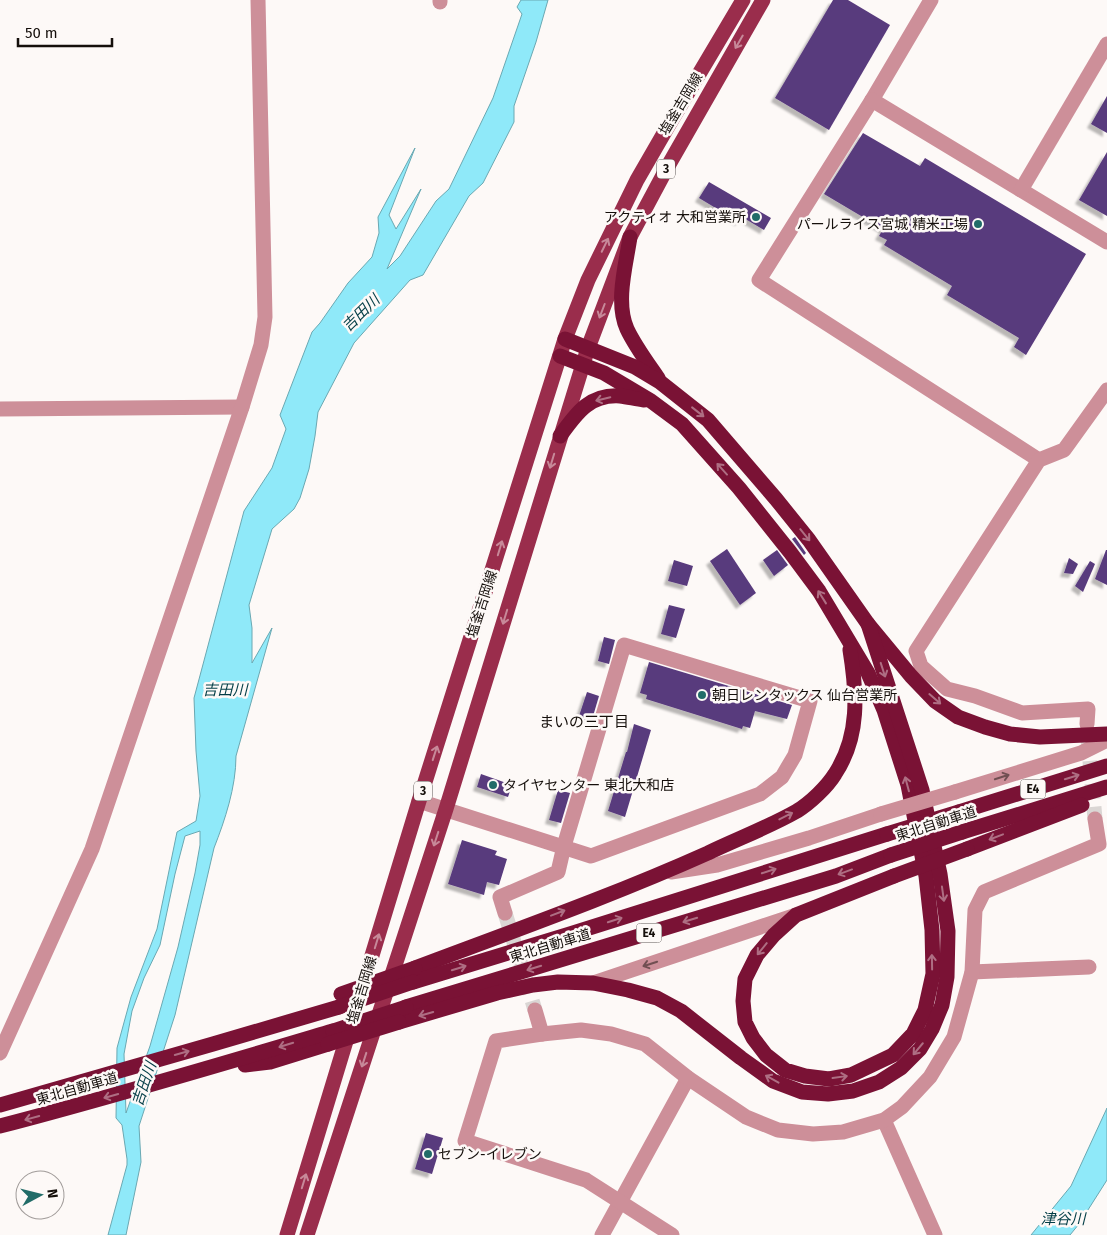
<svg xmlns="http://www.w3.org/2000/svg" width="1107" height="1235" viewBox="0 0 1107 1235" font-family="'Fira Sans','Noto Sans JP',sans-serif">
	<defs>
		<filter id="shadow"><feDropShadow dx="-4" dy="4" stdDeviation="1" flood-color="#0004"/></filter>
	</defs>
	<rect width="100%" height="100%" fill="#fdf9f7"/>
	<!-- water -->
	<g fill="#8fe9f9" stroke="#6aa8b2" fill-rule="evenodd">
		<path d="M521 0H548L536 42 514 106V122L483 183 469 196 423 275 410 280 354 343 318 412 315 436 309 469 300 498 294 509 272 529 249 605 252 628V663L272 628 236 756C236 787 225 820 214 848L175 1015 139 1126 141 1162 126 1235H108L127 1165V1159L122 1125 116 1118 117 1048 131 997 157 929 177 832 196 821 200 796 196 751 194 698 244 511 272 468 286 429 280 415 312 332 320 323 348 283 372 257 379 233 378 217 415 148 389 215 396 229 421 189 387 269 400 256 436 201 449 189 493 98 522 14 517 7ZM200 831V845L195 873 178 947 150 1046 126 1113 124 1054 132 1011 144 978 160 945 175 874 185 836Z"/>
		<polygon points="1107,1108 1107,1180 1079,1224 1070,1235 1031,1235 1071,1186"/>
	</g>
	<!-- building -->
	<g fill="#593a7d" filter="url(#shadow)">
		<polygon points="833,0 848,0 890,25 829,130 775,98"/>
		<polygon points="1107,96 1107,133 1091,124"/>
		<polygon points="863,133 920,166 925,158 1086,254 1026,355 1014,347 1019,338 947,295 952,286 884,245 887,240 879,236 883,229 824,194"/>
		<polygon points="1107,152 1107,216 1079,200"/>
		<polygon points="709,182 771,218 764,230 742,217 739,222 699,198"/>
		<polygon points="795,537 806,553 804,555 792,539"/>
		<polygon points="727,549 756,593 740,605 710,561"/>
		<polygon points="777,550 788,565 774,576 763,560"/>
		<polygon points="1106,550 1107,550 1107,585 1095,579"/>
		<polygon points="1069,558 1078,564 1073,574 1064,573"/>
		<polygon points="674,560 693,566 687,586 668,581"/>
		<polygon points="1090,561 1095,564 1083,592 1075,586"/>
		<polygon points="669,605 685,609 676,638 661,634"/>
		<polygon points="604,637 615,640 609,664 598,661"/>
		<polygon points="649,662 792,705 787,719 755,711 750,728 743,726 742,729 646,699 647,695 640,693"/>
		<polygon points="587,692 599,696 591,723 578,719"/>
		<polygon points="634,724 651,730 625,817 608,811 626,752 627,752"/>
		<polygon points="481,774 512,785 508,797 477,787"/>
		<polygon points="558,790 570,793 561,823 549,820"/>
		<polygon points="462,840 497,851 495,855 507,859 499,885 487,882 484,895 448,884"/>
		<polygon points="426,1133 443,1138 432,1174 415,1169"/>
	</g>
	<g fill="none" stroke-linecap="round" stroke-linejoin="round">
		<!-- minor-tunnel -->
		<g stroke="#dad6d4" stroke-width="15" stroke-dasharray="15 8" stroke-linecap="butt">
			<polyline points="1088,738 1095,819"/>
			<polyline points="505,913 535,1010"/>
		</g>
		<!-- minor -->
		<g stroke="#cd8f99" stroke-width="15">
			<polyline points="440,0 440,2"/>
			<polyline points="931,0 872,100 759,280 1039,460"/>
			<polyline points="872,100 1107,242"/>
			<polyline points="1021,190 1107,44"/>
			<polyline points="0,409 242,407"/>
			<polyline points="1087,724 1088,709 1022,713 975,696 947,689 921,666 916,651 1039,460 1064,450 1107,390"/>
			<polyline points="955,792 1081,753 1107,740"/>
			<polyline points="419,801 591,856 760,794 782,777 795,755 810,701 624,645 564,846 558,872 500,897 505,913"/>
			<polyline points="671,872 717,865 809,838 881,814"/>
			<polyline points="972,972 1089,967"/>
			<polyline points="593,983 796,915"/>
			<polyline points="535,1010 542,1034"/>
			<polyline points="0,1053 92,849 242,407 261,345 265,317 258,0"/>
			<polyline points="884,1120 935,1235"/>
			<polyline points="602,1235 688,1078"/>
			<polyline points="672,1235 586,1180 465,1141 496,1041 542,1034 581,1030 611,1034 645,1044 688,1078 746,1117 778,1130 813,1134 843,1132 884,1120 902,1107 930,1077 954,1037 972,972 975,910 984,892 1099,844 1095,819"/>
		</g>
		<!-- major -->
		<g stroke="#9a2d4c" stroke-width="15">
			<polyline points="287,1235 419,801 565,339 588,280 637,180 667,128 743,0"/>
			<polyline points="307,1235 446,809 588,348 630,237 668,166 763,0"/>
		</g>
		<!-- highway -->
		<g stroke="#7a1235" stroke-width="15">
			<path d="M630 237C626 265 615 302 627 329 635 346 647 362 658 378"/>
			<polyline points="565,339 635,367 660,382 708,420 776,499 809,540 868,624 911,676 935,701 958,717 985,727 1010,734 1040,737 1107,734"/>
			<polyline points="560,356 604,373 651,401 682,424 739,488 790,552 819,591 868,673 884,710 908,785 926,876 932,930 933,974 925,1010 913,1034 893,1055 851,1075 829,1079 805,1076 785,1070 766,1055 753,1038 745,1022 743,1001 745,979 757,955 774,935 796,915 894,876"/>
			<path d="M560 436C576 414 589 394 620 396 628 397 636 399 644 400"/>
			<polyline points="959,812 1107,766"/>
			<polyline points="962,832 1107,787"/>
			<polyline points="967,849 1082,805"/>
			<path d="M415 968C513 931 612 896 708 853 737 839 769 827 797 811 810 803 827 787 835 774 860 736 857 693 850 650"/>
			<polyline points="413,982 570,934 887,834"/>
			<polyline points="406,1007 836,876 891,855"/>
			<polyline points="399,1022 497,993 533,985 558,982 593,983 628,990 657,998 681,1011 741,1058 773,1081 802,1092 828,1094 853,1091 879,1082 901,1068 920,1049 932,1029 942,1005 947,977 948,931 940,874 922,790 868,624"/>
			<polyline points="245,1065 270,1062 328,1044"/>
			<polyline points="0,1105 213,1044 339,1007"/>
			<path d="M0 1126C112 1097 222 1064 333 1031"/>
		</g>
		<!-- minor-bridge -->
		<polyline stroke="#cd8f99" stroke-width="15" points="881,814 955,792"/>
		<!-- highway-bridge -->
		<g stroke="#7a1235" stroke-width="15">
			<polyline points="887,834 959,812"/>
			<polyline points="891,855 962,832"/>
			<polyline points="894,876 967,849"/>
			<polyline points="341,994 415,968"/>
			<polyline points="339,1007 413,982"/>
			<polyline points="333,1031 406,1007"/>
			<polyline points="328,1044 399,1022"/>
		</g>
	</g>
	<!-- one-way arrows -->
	<defs><path id="oneway-shaft" d="M-6 0H5M1.5-3L5.5 0L1.5 3" fill="none" stroke-width="1.6" stroke-linecap="round" stroke-linejoin="round" transform="scale(1.25)"/></defs>
	<g stroke="#c78999">
		<use href="#oneway-shaft" transform="translate(739 42) rotate(120)"/>
		<use href="#oneway-shaft" transform="translate(605 245) rotate(-64)"/>
		<use href="#oneway-shaft" transform="translate(602 311) rotate(111)"/>
		<use href="#oneway-shaft" transform="translate(552 461) rotate(107)"/>
		<use href="#oneway-shaft" transform="translate(500 548) rotate(-73)"/>
		<use href="#oneway-shaft" transform="translate(505 617) rotate(107)"/>
		<use href="#oneway-shaft" transform="translate(435 753) rotate(-72)"/>
		<use href="#oneway-shaft" transform="translate(436 839) rotate(108)"/>
		<use href="#oneway-shaft" transform="translate(377 941) rotate(-73)"/>
		<use href="#oneway-shaft" transform="translate(364 1060) rotate(108)"/>
		<use href="#oneway-shaft" transform="translate(304 1181) rotate(-73)"/>
	</g>
	<g stroke="#ae6e83">
		<use href="#oneway-shaft" transform="translate(603 399) rotate(167)"/>
		<use href="#oneway-shaft" transform="translate(698 412) rotate(38)"/>
		<use href="#oneway-shaft" transform="translate(722 469) rotate(-132)"/>
		<use href="#oneway-shaft" transform="translate(805 535) rotate(51)"/>
		<use href="#oneway-shaft" transform="translate(822 597) rotate(-122)"/>
		<use href="#oneway-shaft" transform="translate(883 670) rotate(72)"/>
		<use href="#oneway-shaft" transform="translate(935 699) rotate(41)"/>
		<use href="#oneway-shaft" transform="translate(1072 777) rotate(-17)"/>
		<use href="#oneway-shaft" transform="translate(907 784) rotate(-105)"/>
		<use href="#oneway-shaft" transform="translate(786 816) rotate(-27)"/>
		<use href="#oneway-shaft" transform="translate(996 837) rotate(159)"/>
		<use href="#oneway-shaft" transform="translate(769 871) rotate(-18)"/>
		<use href="#oneway-shaft" transform="translate(845 872) rotate(160)"/>
		<use href="#oneway-shaft" transform="translate(943 894) rotate(82)"/>
		<use href="#oneway-shaft" transform="translate(558 913) rotate(-21)"/>
		<use href="#oneway-shaft" transform="translate(615 920) rotate(-18)"/>
		<use href="#oneway-shaft" transform="translate(690 920) rotate(163)"/>
		<use href="#oneway-shaft" transform="translate(762 949) rotate(129)"/>
		<use href="#oneway-shaft" transform="translate(932 962) rotate(-91)"/>
		<use href="#oneway-shaft" transform="translate(459 968) rotate(-17)"/>
		<use href="#oneway-shaft" transform="translate(534 968) rotate(163)"/>
		<use href="#oneway-shaft" transform="translate(426 1014) rotate(164)"/>
		<use href="#oneway-shaft" transform="translate(286 1045) rotate(163)"/>
		<use href="#oneway-shaft" transform="translate(918 1049) rotate(130)"/>
		<use href="#oneway-shaft" transform="translate(182 1053) rotate(-16)"/>
		<use href="#oneway-shaft" transform="translate(840 1077) rotate(-8)"/>
		<use href="#oneway-shaft" transform="translate(772 1079) rotate(-151)"/>
		<use href="#oneway-shaft" transform="translate(111 1096) rotate(164)"/>
		<use href="#oneway-shaft" transform="translate(32 1118) rotate(165)"/>
	</g>
	<g stroke="#714f52">
		<use href="#oneway-shaft" transform="translate(1002 777) rotate(-18)"/>
		<use href="#oneway-shaft" transform="translate(650 964) rotate(162)"/>
	</g>
	<!-- markers -->
	<g fill="#216c68" stroke="#fdf9f7" stroke-width="2">
		<circle cx="756" cy="217" r="5"/>
		<circle cx="978" cy="224" r="5"/>
		<circle cx="702" cy="695" r="5"/>
		<circle cx="493" cy="785" r="5"/>
		<circle cx="428" cy="1154" r="5"/>
	</g>
	<g text-anchor="middle" dominant-baseline="central" stroke-width="5" stroke-linejoin="round" paint-order="stroke">
		<!-- shield labels -->
		<g fill="#fdf9f7" stroke="#5b5552" stroke-width="1">
			<rect x="657" y="159.5" width="18" height="19" rx="4"/>
			<rect x="1020.5" y="779.5" width="25" height="19" rx="4"/>
			<rect x="414" y="781.5" width="18" height="19" rx="4"/>
			<rect x="636.5" y="923.5" width="25" height="19" rx="4"/>
		</g>
		<g font-size="12" font-weight="bold" fill="#150f0b">
			<text x="666" y="169">3</text>
			<text x="1033" y="789">E4</text>
			<text x="423" y="791">3</text>
			<text x="649" y="933">E4</text>
		</g>
		<!-- street labels -->
		<g font-size="14" fill="#150f0b" stroke="#fdf9f7">
			<text transform="translate(681 104) rotate(-59)">塩釜吉岡線</text>
			<text transform="translate(482 604) rotate(-72)">塩釜吉岡線</text>
			<text transform="translate(936 824) rotate(-18)">東北自動車道</text>
			<text transform="translate(550 946) rotate(-17)">東北自動車道</text>
			<text transform="translate(362 990) rotate(-73)">塩釜吉岡線</text>
			<text transform="translate(77 1089) rotate(-16)">東北自動車道</text>
		</g>
		<!-- poi labels -->
		<g font-size="14" fill="#150f0b" stroke="#fdf9f7" text-anchor="start">
			<text x="746" y="217" text-anchor="end">アクティオ 大和営業所</text>
			<text x="968" y="224" text-anchor="end">パールライス宮城 精米工場</text>
			<text x="712" y="695">朝日レンタックス 仙台営業所</text>
			<text x="503" y="785">タイヤセンター 東北大和店</text>
			<text x="438" y="1154">セブン-イレブン</text>
		</g>
		<!-- water labels -->
		<g font-size="15" font-style="italic" fill="#023d46" stroke="#fdf9f7">
			<text transform="translate(361 313) rotate(-44)">吉田川</text>
			<text x="225" y="690">吉田川</text>
			<text transform="translate(144 1084) rotate(-71)">吉田川</text>
			<text x="1063" y="1219">津谷川</text>
		</g>
		<!-- neighbourhood labels -->
		<g font-size="15" fill="#150f0b" stroke="#fdf9f7">
			<text x="584" y="722">まいの三丁目</text>
		</g>
	</g>
	<!-- north arrow -->
	<g transform="translate(40 1195) rotate(83)"><circle r="24" fill="#fdf9f7" stroke="#a09b99"/>
	<path d="M0-4L9 19L0 12L-9 19Z" fill="#216c68"/>
	<text y="-8" font-size="14" font-weight="bold" text-anchor="middle" fill="#150f0b">N</text>
	</g>
	<!-- scale -->
	<path d="M18 38v8h94v-8" fill="none" stroke="#150f0b" stroke-width="2.5"/>
	<text x="25" y="38" font-size="15" fill="#150f0b" stroke="#fdf9f7" stroke-width="4" paint-order="stroke">50 m</text>
</svg>
